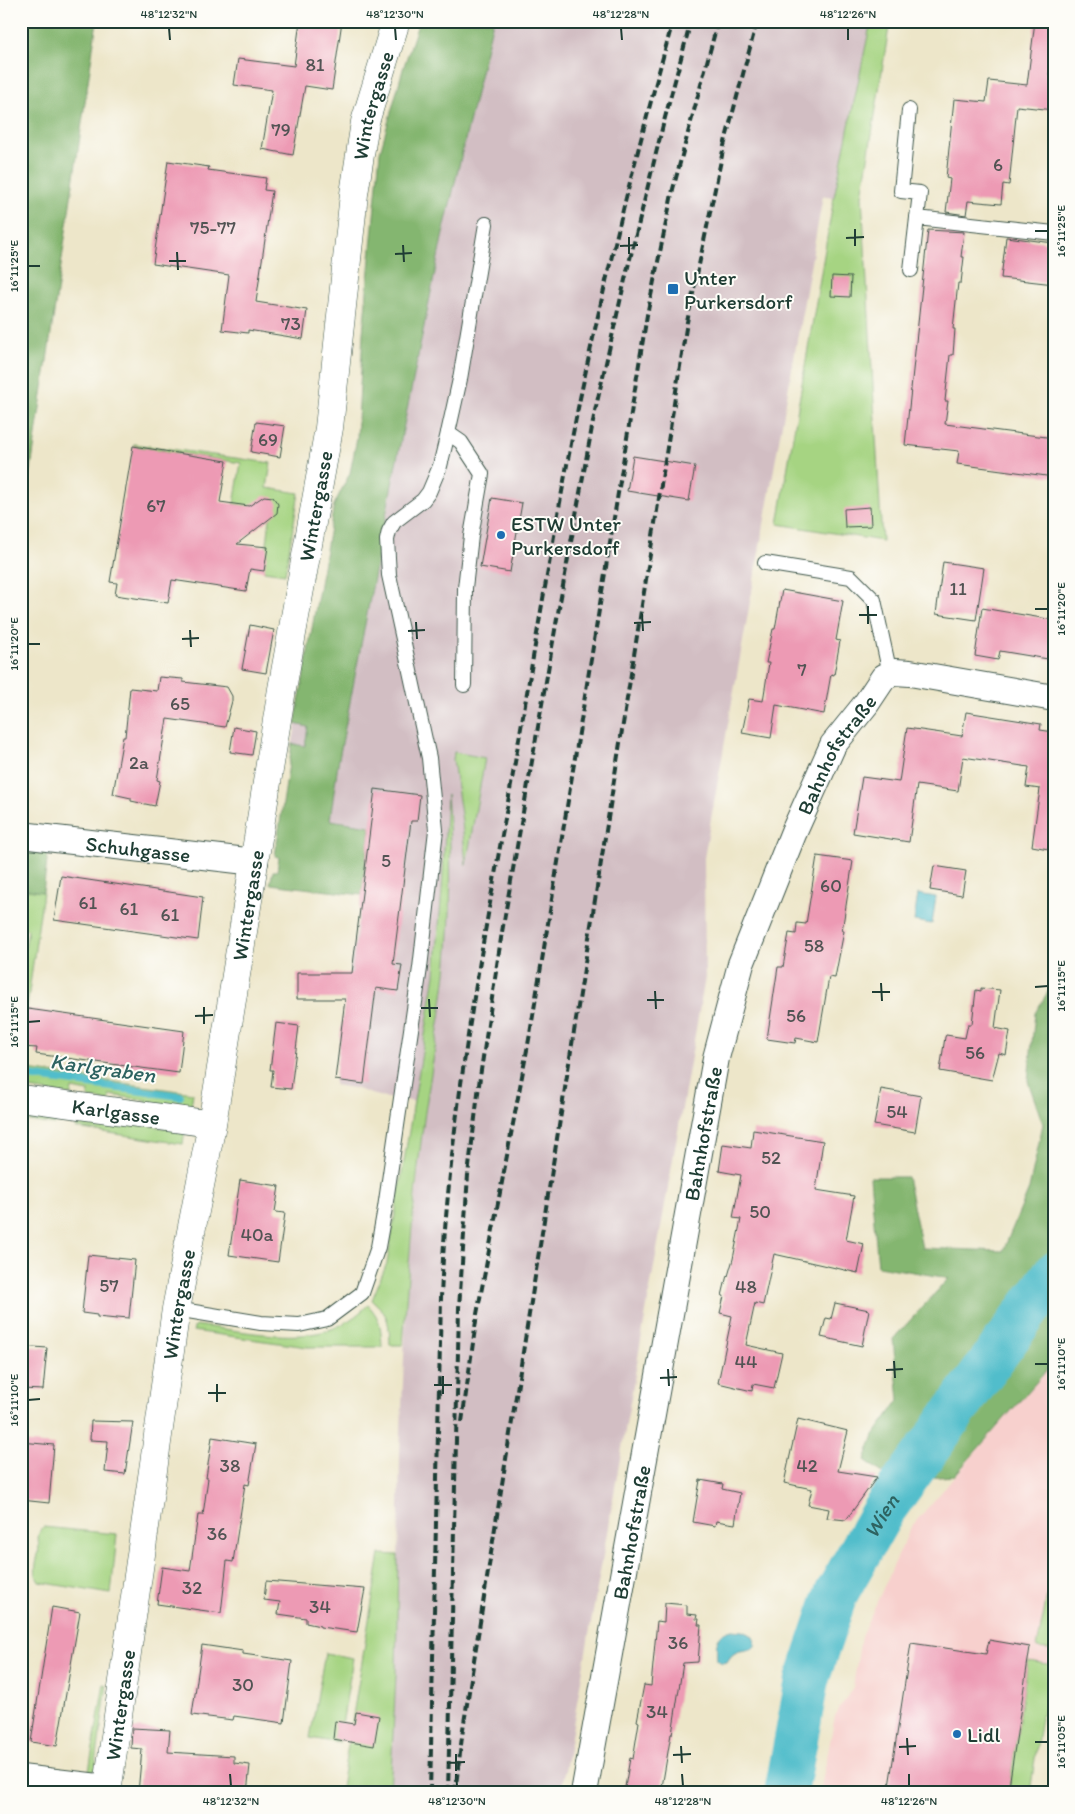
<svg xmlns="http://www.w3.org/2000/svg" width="1075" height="1814" viewBox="0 0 1075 1814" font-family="Itim,sans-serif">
	<rect width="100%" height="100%" fill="#fdfcf7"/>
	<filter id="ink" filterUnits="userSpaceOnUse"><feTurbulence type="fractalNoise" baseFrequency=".02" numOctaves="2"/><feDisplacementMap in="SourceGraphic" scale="10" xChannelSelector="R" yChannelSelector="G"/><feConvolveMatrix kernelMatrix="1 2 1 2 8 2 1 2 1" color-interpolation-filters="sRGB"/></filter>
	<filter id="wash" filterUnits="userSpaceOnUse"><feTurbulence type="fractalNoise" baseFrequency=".0096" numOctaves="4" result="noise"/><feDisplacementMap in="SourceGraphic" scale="20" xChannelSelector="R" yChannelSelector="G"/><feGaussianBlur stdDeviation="1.12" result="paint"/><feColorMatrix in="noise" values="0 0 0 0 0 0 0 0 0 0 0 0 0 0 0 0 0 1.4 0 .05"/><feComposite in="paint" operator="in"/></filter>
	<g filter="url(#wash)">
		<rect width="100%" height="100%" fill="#ede6c9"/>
		<!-- built -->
		<polygon fill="#f7d0cd" points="1054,1362 1054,1660 1040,1724 1030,1793 820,1793 835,1716 853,1687 861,1637 911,1527"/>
		<!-- industrial -->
		<polygon fill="#d2bec3" points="419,21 871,21 834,197 823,196 704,858 705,978 561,1793 390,1793 396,1675 400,1453 407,1286 422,1134 427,1103 388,1098 371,1094 354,1088 334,1085 344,1005 362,895 270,884 273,871 277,871 279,857 275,856 290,759 334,505 350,473 357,438 363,333 380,152 403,69"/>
		<!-- green -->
		<g fill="#a6d482" stroke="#62885b">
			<polygon points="871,21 890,21 862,196 882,541 778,524 834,197"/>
			<polygon points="134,444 271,463 267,488 299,493 285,574 264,571 270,518 256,508 234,504 241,463 133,446"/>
			<polygon points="454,752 485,758 466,865 462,821 453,760"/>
			<path d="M447 795C452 854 452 913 446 972 440 1026 429 1080 422 1134 413 1203 408 1274 403 1345H390C389 1322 389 1315 372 1300L387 1263 435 975 442 890Z"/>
			<polygon points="21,889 43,892 24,1028 21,1028 21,974 28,930 21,928"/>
			<polygon points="21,1069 193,1093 190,1113 146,1107 146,1100 110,1095 109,1101 88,1098 89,1092 72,1089 71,1095 21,1088"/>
			<polygon points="21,1106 57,1112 55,1125 21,1120"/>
			<polygon points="78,1115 185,1131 183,1144 76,1128"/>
			<path d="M368 1305C381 1319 381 1328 382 1347H307L193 1331 195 1325C230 1329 276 1339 310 1334 332 1332 352 1321 368 1305Z"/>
			<path d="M43 1527 117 1534 111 1594 39 1582C33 1572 36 1565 38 1554 41 1544 34 1536 43 1527Z"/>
			<polygon points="380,1554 398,1555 396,1675 390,1793 340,1793"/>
			<polygon points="1053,1591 1054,1591 1054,1650 1037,1648 1047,1596"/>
			<polygon points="325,1653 353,1658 339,1743 310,1738"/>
			<polygon points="1028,1661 1053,1665 1040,1724 1030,1793 1008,1793"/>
			<polygon points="104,1684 107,1685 95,1770 88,1776"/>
		</g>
		<!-- forest -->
		<g fill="#84b670" stroke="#527a52">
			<polygon points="21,21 97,21 21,537"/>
			<polygon points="419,21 493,21 442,238 395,469 338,764 330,820 370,826 362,895 270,884 273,871 277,871 279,857 275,856 292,744 305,746 308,727 295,724 334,505 350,473 357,438 363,333 380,152 403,69"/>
			<polygon points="21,849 48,853 43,892 21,889"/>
			<polygon points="1054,982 1054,1362 954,1476 892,1480 865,1460 874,1435 899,1400 893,1339 949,1278 878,1266 870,1177 907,1177 922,1248 1003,1251 1029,1189 1043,1124 1028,1081 1035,1013"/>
		</g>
		<!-- water -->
		<g fill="#51bdcb" stroke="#387d80">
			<polygon points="918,894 936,897 932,924 914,921"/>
			<path d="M733 1630 742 1631 753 1636C761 1655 745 1647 735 1653 731 1655 729 1659 727 1662L722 1663 717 1660C716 1643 715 1633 733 1630Z"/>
		</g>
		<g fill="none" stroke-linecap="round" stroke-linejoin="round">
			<!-- stream -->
			<polyline stroke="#51bdcb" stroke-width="8" points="21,1075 180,1096"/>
			<!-- river -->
			<path stroke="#51bdcb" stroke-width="44" id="s1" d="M786 1793 807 1680 836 1594 883 1511 1054 1274"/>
		</g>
		<g id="blocks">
			<!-- building -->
			<g fill="#ed9ab4">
				<polygon points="300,21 342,21 332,90 305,86 293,155 262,149 272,90 234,85 238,59 294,66"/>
				<polygon points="1035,21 1054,21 1049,76 1054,77 1054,110 1017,106 1009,185 1003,184 1001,204 968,201 966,215 946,212 950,179 946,178 954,99 986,102 989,81 1027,85"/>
				<polygon points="168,161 209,167 208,170 266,178 264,190 272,191 256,302 307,310 303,339 248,330 248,333 222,330 229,275 153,264"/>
				<polygon points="928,230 964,232 961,257 964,257 961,283 958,283 953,329 955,329 953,355 950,355 945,401 948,401 945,424 1054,438 1054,477 957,464 959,451 905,445"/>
				<polygon points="1006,237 1054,243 1054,284 1001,278"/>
				<polygon points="832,276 851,277 850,297 831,296"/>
				<polygon points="256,422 285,426 280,457 251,452"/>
				<polygon points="133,446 227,461 220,502 249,506 264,496 273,497 278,504 277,513 237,544 268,547 264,571 250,569 246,591 172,580 168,603 115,595 117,583 110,582"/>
				<polygon points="633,456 695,466 689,501 627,491"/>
				<polygon points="492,498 522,503 510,572 480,567"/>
				<polygon points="870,507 871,526 845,527 844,509"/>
				<polygon points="943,562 984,568 976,620 936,614"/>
				<polygon points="782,590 843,601 836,640 840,641 834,675 831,674 824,714 776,705 771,738 742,733 749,699 763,701 769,663 766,663 773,629 775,629"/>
				<polygon points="982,608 1054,620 1054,660 1000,651 998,660 975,656"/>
				<polygon points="250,625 274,630 266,673 242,669"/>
				<polygon points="159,677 183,679 183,682 227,687 232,696 232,701 225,727 167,719 157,780 160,781 155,806 131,801 131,798 113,794 123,737 125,737 130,688 157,691"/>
				<polygon points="966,712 1041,724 1040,730 1054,732 1054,850 1032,846 1040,789 1026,787 1029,767 963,757 958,791 917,785 909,842 853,833 862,777 899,782 907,728 962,736"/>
				<polygon points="234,727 256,731 252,755 230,752"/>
				<polygon points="375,789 420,795 417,821 411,821 393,964 402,965 398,991 376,988 364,1084 335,1080 345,999 297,999 297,973 352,973"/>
				<polygon points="817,856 853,861 842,931 844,931 835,978 829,977 818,1042 796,1038 795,1043 767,1039 778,967 783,967 789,933 796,934 797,923 806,924"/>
				<polygon points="934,866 966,871 962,895 930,890"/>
				<polygon points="61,876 203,897 198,940 54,920"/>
				<polygon points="981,988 1000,990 995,1028 1010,1031 1006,1055 999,1053 992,1080 940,1071 945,1037 946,1035 965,1038 968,1024 972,1024 976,990 981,991"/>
				<polygon points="21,1008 184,1031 179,1073 36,1054 37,1048 21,1047"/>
				<polygon points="276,1023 299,1026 291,1089 271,1087 273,1070 270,1070"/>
				<polygon points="881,1089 921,1096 915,1132 874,1125"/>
				<polygon points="753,1130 823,1141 816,1190 854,1196 846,1240 864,1244 858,1273 774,1254 763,1305 755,1303 746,1345 782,1353 774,1388 753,1384 752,1391 718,1383 732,1316 720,1313 724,1296 722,1296 727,1275 728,1276 733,1259 741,1219 733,1218 741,1175 719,1171 723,1144 751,1148"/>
				<polygon points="240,1180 279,1186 275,1212 285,1213 278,1262 229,1255"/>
				<polygon points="88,1255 135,1260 129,1318 117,1317 117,1319 97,1317 97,1315 82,1313"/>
				<polygon points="835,1303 869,1310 862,1346 821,1337 826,1318 831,1319"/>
				<polygon points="21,1346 47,1348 43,1390 21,1389"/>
				<polygon points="798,1419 848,1431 838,1471 877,1477 846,1520 827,1518 829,1509 808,1505 812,1489 784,1483"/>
				<polygon points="91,1421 133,1422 125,1474 105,1472 108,1441 90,1440"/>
				<polygon points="212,1437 256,1444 249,1485 245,1484 233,1562 227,1561 221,1613 157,1604 162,1567 190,1571 198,1515 203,1515 208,1478 206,1478"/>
				<polygon points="21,1442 54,1445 49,1503 21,1500"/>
				<polygon points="700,1480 723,1484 722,1489 740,1493 735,1524 716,1521 715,1526 693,1522"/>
				<polygon points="266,1581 365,1589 357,1632 320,1627 320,1626 306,1623 306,1618 278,1614 280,1602 264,1600"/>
				<polygon points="665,1603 687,1605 687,1614 697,1615 696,1619 699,1619 698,1625 701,1625 698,1662 683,1663 672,1734 671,1734 661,1793 624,1793 630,1758 633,1759 639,1722 637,1721 644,1685 651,1686 657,1621 664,1622"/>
				<polygon points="52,1607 80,1612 57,1746 31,1742"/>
				<polygon points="989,1640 1030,1647 1008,1793 888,1793 911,1643 986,1654"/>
				<polygon points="202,1645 243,1651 243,1654 292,1661 284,1723 234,1716 233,1720 192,1715"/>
				<polygon points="356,1712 379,1716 374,1746 333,1739 335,1721 354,1724"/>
				<polygon points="132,1728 170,1730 168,1752 234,1756 234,1763 250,1765 247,1793 138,1793 142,1749 131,1748"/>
			</g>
		</g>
	</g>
	<g filter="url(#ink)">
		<use href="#blocks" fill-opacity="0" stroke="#3e564a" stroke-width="1"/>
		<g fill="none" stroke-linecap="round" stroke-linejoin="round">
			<!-- lane casing -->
			<g stroke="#3e564a" stroke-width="16">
				<g id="lane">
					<polyline points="909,110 901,191 920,193 917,218 1054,233"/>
					<polyline points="911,270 917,218"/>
					<polyline points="765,563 851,577 874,600 890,674"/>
					<polyline points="464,685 465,588 471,536 482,474 461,442 448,433 460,379 486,224"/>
					<polyline points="176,1309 261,1323 299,1325 327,1319 362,1293 378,1247 385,1208 420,968 436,830 429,758 389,575 387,540 389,531 394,522 423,500 429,492 440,466 448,433"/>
				</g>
			</g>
			<!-- street casing -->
			<g stroke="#3e564a" stroke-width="28">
				<g id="street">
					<path id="s2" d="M21 835 255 862"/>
					<path id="s3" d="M21 1098 212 1124"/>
					<polyline points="21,1778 107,1788"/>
					<path id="s4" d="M584 1793 716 1058 741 964 793 834 833 745 866 704 884 677 895 672 910 673 1054 698"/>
				</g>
			</g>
			<!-- secondary casing -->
			<g stroke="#3e564a" stroke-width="29">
				<g id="secondary">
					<path id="s5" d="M107 1793 176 1309 212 1124 282 689 329 428 354 194 365 122 396 21"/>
				</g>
			</g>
			<!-- lane -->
			<use href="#lane" stroke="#fff" stroke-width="14"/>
			<!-- street -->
			<use href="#street" stroke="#fff" stroke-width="26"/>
			<!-- secondary -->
			<use href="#secondary" stroke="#fff" stroke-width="28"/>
			<!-- rail -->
			<g stroke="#1f3d34" stroke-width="4" stroke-dasharray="8 4" stroke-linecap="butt">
				<polyline points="462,1422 477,1314 530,1034 647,315 673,189 718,21"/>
				<path d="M430 1793 441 1298C448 1120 483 944 514 768 535 648 554 528 578 408 605 278 637 149 673 21"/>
				<polyline points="448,1793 459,1308 468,1175 480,1077 502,932 558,613 595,411 627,271 663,125 691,21"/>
				<polyline points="455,1793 463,1729 687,322 724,146 757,21"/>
			</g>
		</g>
	</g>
	<!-- ticks -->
	<path fill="none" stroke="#1f3d34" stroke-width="2" d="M169 28 170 40M395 28 396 40M621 28 622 40M848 28V40M855 229V246M1035 231H1048M629 237V254M846 238 864 237M403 245 404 262M620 246 638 245M177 252 178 270M395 254 412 253M169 261H186M28 266H40M868 606V624M1035 609H1048M642 614 643 631M859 615H877M416 622 417 639M634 623 651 622M190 630 191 647M408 631 425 630M182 639 199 638M28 644H40M881 983 882 1001M1035 987 1048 986M655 991 656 1009M872 992H890M429 999 430 1017M647 1000H664M204 1007V1024M421 1008H438M195 1016 213 1015M28 1022 40 1021M894 1361 895 1378M1035 1364H1048M668 1369 669 1386M886 1370 903 1369M443 1376V1394M660 1378 677 1377M217 1384V1402M434 1385H452M208 1393H226M28 1400 40 1399M907 1738 908 1755M1035 1742H1048M681 1746 682 1763M899 1747 916 1746M456 1754V1771M673 1755 691 1754M447 1763 465 1762M230 1774 231 1786M456 1774 457 1786M682 1774 683 1786M909 1774V1786"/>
	<!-- markers -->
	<g fill="#1f6fb2" stroke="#fdfcf7" stroke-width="2">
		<rect x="667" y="283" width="12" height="12" rx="2.5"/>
		<circle cx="501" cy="535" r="5"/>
		<circle cx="957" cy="1734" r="5"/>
	</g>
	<g text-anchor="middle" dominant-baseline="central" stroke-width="4" stroke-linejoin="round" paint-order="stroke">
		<!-- number labels -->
		<g font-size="19" fill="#525454">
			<text x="315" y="64">81</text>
			<text x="281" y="129">79</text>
			<text x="998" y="164">6</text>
			<text x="213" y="227">75-77</text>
			<text x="291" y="323">73</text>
			<text x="268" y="439">69</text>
			<text x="156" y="505">67</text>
			<text x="958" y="588">11</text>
			<text x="802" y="669">7</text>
			<text x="180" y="703">65</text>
			<text x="139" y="762">2a</text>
			<text x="386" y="860">5</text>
			<text x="831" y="885">60</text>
			<text x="88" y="902">61</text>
			<text x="129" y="908">61</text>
			<text x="170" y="914">61</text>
			<text x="814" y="945">58</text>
			<text x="796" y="1015">56</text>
			<text x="975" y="1052">56</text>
			<text x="897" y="1111">54</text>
			<text x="771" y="1157">52</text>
			<text x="760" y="1211">50</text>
			<text x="257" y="1234">40a</text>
			<text x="109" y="1285">57</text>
			<text x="746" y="1286">48</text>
			<text x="746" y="1361">44</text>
			<text x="230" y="1465">38</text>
			<text x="807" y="1465">42</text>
			<text x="217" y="1533">36</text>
			<text x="192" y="1587">32</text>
			<text x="320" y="1606">34</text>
			<text x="678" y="1642">36</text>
			<text x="243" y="1684">30</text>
			<text x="657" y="1711">34</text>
		</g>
		<!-- street labels -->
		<g font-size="21" fill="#1f3d34" stroke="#fdfcf7">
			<text stroke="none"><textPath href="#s5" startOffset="1709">Wintergasse</textPath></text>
			<text stroke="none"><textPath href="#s5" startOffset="1304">Wintergasse</textPath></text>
			<text stroke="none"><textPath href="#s4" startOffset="1075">Bahnhofstraße</textPath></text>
			<text stroke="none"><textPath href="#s2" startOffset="118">Schuhgasse</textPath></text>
			<text stroke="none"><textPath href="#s5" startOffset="899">Wintergasse</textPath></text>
			<text stroke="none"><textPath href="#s3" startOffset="96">Karlgasse</textPath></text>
			<text stroke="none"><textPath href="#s4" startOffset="670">Bahnhofstraße</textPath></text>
			<text stroke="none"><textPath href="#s5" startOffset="494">Wintergasse</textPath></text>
			<text stroke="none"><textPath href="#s4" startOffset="265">Bahnhofstraße</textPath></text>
			<text stroke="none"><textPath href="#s5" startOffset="89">Wintergasse</textPath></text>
		</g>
		<!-- poi labels -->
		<g font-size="21" fill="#1f3d34" stroke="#fdfcf7" text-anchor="start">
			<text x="684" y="277">Unter<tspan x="684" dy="24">Purkersdorf</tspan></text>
			<text x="511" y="523">ESTW Unter<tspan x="511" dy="24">Purkersdorf</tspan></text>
			<text x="967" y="1734">Lidl</text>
		</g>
		<!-- water labels -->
		<g font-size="22" font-style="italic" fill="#2e6361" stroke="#fdfcf7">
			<text transform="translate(103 1068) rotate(8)">Karlgraben</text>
			<text stroke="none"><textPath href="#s1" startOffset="296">Wien</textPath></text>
		</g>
	</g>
	<!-- margin -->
	<rect width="1075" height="1814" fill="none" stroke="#fdfcf7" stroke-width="55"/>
	<rect x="28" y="28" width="1020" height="1758" fill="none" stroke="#1f3d34" stroke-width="2"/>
	<g font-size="12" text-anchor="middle" fill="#1f3d34">
		<text x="169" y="18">48°12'32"N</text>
		<text x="395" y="18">48°12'30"N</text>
		<text x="621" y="18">48°12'28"N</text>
		<text x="848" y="18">48°12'26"N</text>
		<text transform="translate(1061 231) rotate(-90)" y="4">16°11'25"E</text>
		<text transform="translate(14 266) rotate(-90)" y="4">16°11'25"E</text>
		<text transform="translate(1061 609) rotate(-90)" y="4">16°11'20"E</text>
		<text transform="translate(14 644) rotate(-90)" y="4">16°11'20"E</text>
		<text transform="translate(1061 986) rotate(-90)" y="4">16°11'15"E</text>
		<text transform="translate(14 1022) rotate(-90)" y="4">16°11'15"E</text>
		<text transform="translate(1061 1364) rotate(-90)" y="4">16°11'10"E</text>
		<text transform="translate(14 1400) rotate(-90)" y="4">16°11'10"E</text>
		<text transform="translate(1061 1742) rotate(-90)" y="4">16°11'05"E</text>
		<text x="231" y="1805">48°12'32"N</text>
		<text x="457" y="1805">48°12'30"N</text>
		<text x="683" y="1805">48°12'28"N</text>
		<text x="909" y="1805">48°12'26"N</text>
	</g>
</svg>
